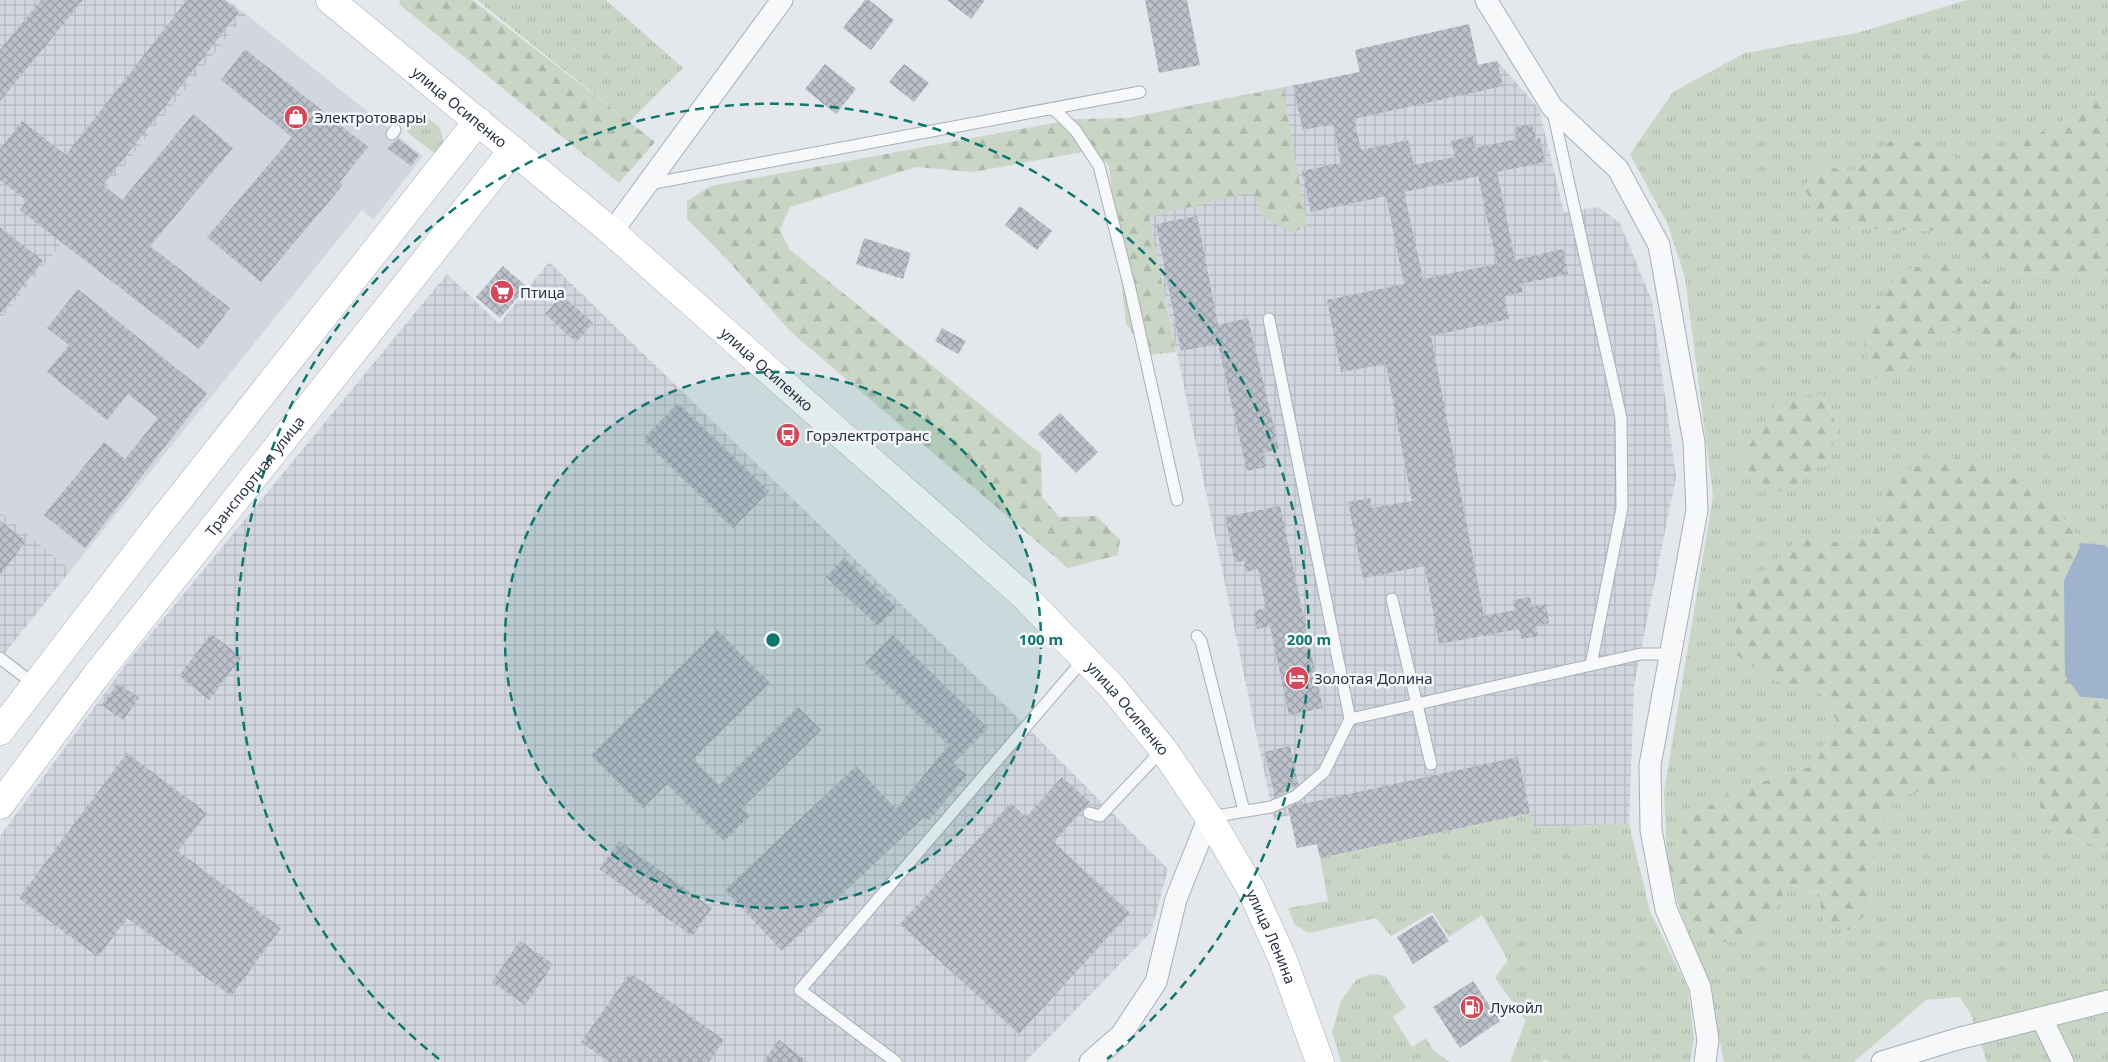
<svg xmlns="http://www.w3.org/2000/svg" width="2108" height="1062" viewBox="0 0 2108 1062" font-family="'Noto Sans',sans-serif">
	<defs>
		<pattern id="industrial-grid" width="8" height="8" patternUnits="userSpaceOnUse" patternTransform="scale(1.25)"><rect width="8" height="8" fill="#d2d6de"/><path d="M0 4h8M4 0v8" fill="none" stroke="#b4b8c0"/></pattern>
		<pattern id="grass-tufts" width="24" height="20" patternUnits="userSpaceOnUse" patternTransform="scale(1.25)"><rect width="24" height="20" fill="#c9d6c5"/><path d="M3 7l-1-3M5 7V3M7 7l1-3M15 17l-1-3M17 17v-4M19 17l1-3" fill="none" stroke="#adb8ab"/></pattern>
		<pattern id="forest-firs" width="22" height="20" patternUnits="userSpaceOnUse" patternTransform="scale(1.25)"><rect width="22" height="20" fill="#c9d6c5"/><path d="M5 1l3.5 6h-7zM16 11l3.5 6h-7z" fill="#adb8ab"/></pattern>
		<pattern id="building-cross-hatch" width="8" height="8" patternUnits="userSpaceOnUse" patternTransform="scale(1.25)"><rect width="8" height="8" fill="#bbc0ca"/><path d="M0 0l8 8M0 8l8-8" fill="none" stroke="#989da6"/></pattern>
	</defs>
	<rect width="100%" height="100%" fill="#e4e7ec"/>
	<!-- built -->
	<polygon fill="#d2d6de" points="246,14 423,156 373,220 362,210 71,570 0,512 0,320"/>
	<!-- industrial -->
	<g fill="url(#industrial-grid)">
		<polygon points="0,0 227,0 246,14 0,320"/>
		<polygon points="1469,24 1478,65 1497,61 1539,109 1564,212 1598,207 1620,223 1652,301 1676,477 1634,685 1629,824 1533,827 1529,813 1320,858 1317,844 1297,848 1290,815 1274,819 1128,118 1359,72 1355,50"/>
		<polygon points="549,262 1008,708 1168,869 1151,932 1025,1062 0,1062 0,836 126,664 447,274 499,324"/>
		<polygon points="0,512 71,570 0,659"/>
	</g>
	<!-- grass -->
	<g fill="url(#grass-tufts)" fill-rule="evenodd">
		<polygon points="477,0 606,0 683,68 629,122"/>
		<path d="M1967 0H2108V96H2091L2054 128 1963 162 1930 143 1892 140 1854 171 1815 165 1828 228 1936 231 2014 272 2108 274V548L2105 545 2082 543 2040 488 1881 523 1857 544 1798 539 1770 679 1820 692 1836 720 1815 765 1731 792 1689 819 1667 858 1664 792 1713 496 1685 277 1668 225 1630 154 1673 92 1745 53 1857 33ZM2014 299 2004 363 1977 333 1940 330ZM1821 394 1838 427 1830 455Z"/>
		<polygon points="421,112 439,127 445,145 438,156 407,132"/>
		<polygon points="2011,754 2042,769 2036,798 2050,828 2108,850 2108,1062 1987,1062 1971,1015 1960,997 1926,1000 1854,1062 1724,1062 1710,989 1679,908 1721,943 1762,934 1789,884 1870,910 1871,866 1889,802"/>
		<polygon points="1530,813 1534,827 1629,824 1650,911 1688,989 1694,1039 1690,1062 1549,1062 1545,1059 1542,1062 1510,1062 1526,1020 1495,978 1508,960 1482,915 1449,937 1432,912 1391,936 1376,918 1309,933 1295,925 1288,908 1328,901 1320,858"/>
		<polygon points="1372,974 1385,976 1406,1007 1393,1017 1412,1047 1426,1038 1434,1051 1450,1062 1341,1062 1332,1032 1341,1001 1357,979"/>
	</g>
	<!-- forest -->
	<g fill="url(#forest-firs)">
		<polygon points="400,0 472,0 655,142 619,183 399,4"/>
		<polygon points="1283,88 1307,225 1292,233 1262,216 1253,192 1149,217 1176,352 1148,355 1126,324 1109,166 1093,150 973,172 916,167 790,207 780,230 789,249 1041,454 1042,497 1059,517 1097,516 1120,540 1118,555 1068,568 791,332 722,254 687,219 687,201 711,186 1076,119 1128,118"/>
		<polygon points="2091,96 2108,96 2108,274 2014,272 1936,231 1828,228 1804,188 1815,165 1854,171 1892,140 1930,143 1963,162 2053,128"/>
		<polygon points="1952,260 2014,298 2020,352 2004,363 1977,333 1940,330 1901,378 1870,378 1862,329 1901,270"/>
		<polygon points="1821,394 1838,427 1830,455 1792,490 1755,493 1742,457 1779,399"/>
		<polygon points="1953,456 2040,488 2082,543 2064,580 2081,697 2108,699 2108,850 2050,828 2036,798 2042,769 2011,754 1889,803 1871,866 1870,910 1849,930 1823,925 1819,893 1789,884 1762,934 1721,943 1679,908 1667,858 1689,819 1731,792 1815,765 1836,720 1820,692 1770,679 1734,653 1738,595 1798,539 1857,543 1881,523 1885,475"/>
	</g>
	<!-- water -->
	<polygon fill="#9fb4cc" points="2082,543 2105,545 2108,548 2108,699 2081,697 2065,676 2064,580"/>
	<!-- building -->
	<g fill="url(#building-cross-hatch)" fill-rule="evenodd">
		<polygon points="41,0 83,0 0,101 0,50"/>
		<polygon points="187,0 224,0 239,12 103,185 122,200 193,114 233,148 150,246 230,308 199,349 20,210 27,201 0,180 0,149 22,121 66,155"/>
		<polygon points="865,0 869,0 894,20 871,50 843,28"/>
		<polygon points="947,0 985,0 971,19"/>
		<polygon points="1145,0 1187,0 1200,65 1159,73"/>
		<path d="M1469 24 1478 65 1497 61 1503 86 1354 119 1361 150 1408 140 1414 165 1455 157 1451 141 1473 136 1475 148 1517 139 1514 128 1532 124 1536 139 1540 138 1545 162 1497 172 1515 260 1563 249 1568 274 1521 284 1523 292 1504 296 1509 319 1431 336 1484 616 1515 610 1513 600 1530 597 1532 607 1546 604 1549 623 1536 626 1538 636 1521 639 1519 629 1439 644 1425 566 1363 578 1348 502 1370 498 1372 508 1412 501 1386 364 1341 372 1327 300 1404 284 1386 196 1311 212 1302 171 1341 163 1333 124 1303 130 1293 86 1360 72 1355 50ZM1478 176 1497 264 1423 279 1404 192Z"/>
		<polygon points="245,49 368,147 340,182 343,185 261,282 207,237 292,137 221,80"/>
		<polygon points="825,64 856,89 836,114 805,89"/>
		<polygon points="904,64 929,83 914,102 889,82"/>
		<polygon points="398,139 419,155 411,166 387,148"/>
		<polygon points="1020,206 1052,231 1037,250 1005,225"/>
		<polygon points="1197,216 1218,325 1248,318 1279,449 1263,453 1266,467 1247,471 1218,344 1181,351 1156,224"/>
		<polygon points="0,227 43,261 0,314"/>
		<polygon points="864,238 911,253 903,279 856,264"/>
		<polygon points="503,266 527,287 500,318 476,297"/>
		<polygon points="78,289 207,393 85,548 44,515 104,442 125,459 158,418 128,394 107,420 47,372 69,345 47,328"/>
		<polygon points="562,295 593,323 576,342 545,314"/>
		<polygon points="942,328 966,341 958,354 935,341"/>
		<polygon points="678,403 769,491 733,528 643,439"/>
		<polygon points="1060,413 1098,452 1076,473 1038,434"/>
		<polygon points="1280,506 1323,708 1289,715 1270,626 1257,629 1254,611 1266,608 1258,569 1246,572 1244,561 1235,562 1225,517"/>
		<polygon points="0,521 26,541 0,575"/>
		<polygon points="844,558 896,607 878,626 826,577"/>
		<polygon points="717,630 770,683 693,759 719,785 798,707 821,730 742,808 750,816 724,841 667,784 643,808 591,755"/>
		<polygon points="211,634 242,657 209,700 179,676"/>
		<polygon points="893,635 988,728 953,764 967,775 929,820 924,817 782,951 725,890 856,766 896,809 949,745 865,663"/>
		<polygon points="118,683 139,698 123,720 102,705"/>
		<polygon points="1290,746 1298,784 1275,797 1265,752"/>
		<polygon points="127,753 207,813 178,851 281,928 231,996 127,918 98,957 19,898"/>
		<polygon points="1518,757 1530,813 1320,858 1317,844 1297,848 1288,808 1302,801 1303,804"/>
		<polygon points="1062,777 1090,802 1054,842 1130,913 1019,1034 900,924 1011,803 1026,817"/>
		<polygon points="619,841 712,908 692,936 599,869"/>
		<polygon points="1432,915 1449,941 1413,964 1397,937"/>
		<polygon points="520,941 553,964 525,1005 492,982"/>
		<polygon points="630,973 724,1040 709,1062 609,1062 581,1042"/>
		<polygon points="1473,981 1500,1021 1460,1048 1433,1007"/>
		<polygon points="779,1040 808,1062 763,1062"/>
	</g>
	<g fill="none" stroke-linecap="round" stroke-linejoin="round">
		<!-- lane casing -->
		<g stroke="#a9aeb7" stroke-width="13">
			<g id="lane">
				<polyline points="1050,109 1056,111 1076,131 1099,166 1130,289 1177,500"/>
				<polyline points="1553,112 1621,418 1622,508 1591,665"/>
				<polyline points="392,134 395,130"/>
				<polyline points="649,184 1140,92"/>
				<polyline points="1392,599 1431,764"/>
				<polyline points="1197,636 1201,641 1244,811"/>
				<polyline points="0,658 35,685"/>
				<polyline points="1350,719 1641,654 1671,654"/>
				<polyline points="1089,813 1100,816 1163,749"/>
				<polyline points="1210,817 1271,807 1296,796 1324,772 1350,719 1269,319"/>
				<polyline points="896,1062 800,990 1084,659"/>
			</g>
		</g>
		<!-- street casing -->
		<g stroke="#a9aeb7" stroke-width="23">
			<g id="street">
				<polyline points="1486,0 1552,107 1618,169 1659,245 1694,442 1697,510 1650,765 1651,830 1666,909 1700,987 1708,1040 1705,1062"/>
				<polyline points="612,232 782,0"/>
				<polyline points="2042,1019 2063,1062"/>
				<polyline points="1090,1062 1121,1035 1156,982 1176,899 1209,817"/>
				<polyline points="1882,1062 1957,1039 2108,1001"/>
			</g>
		</g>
		<!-- secondary casing -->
		<g stroke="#a9aeb7" stroke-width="29">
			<g id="secondary">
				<path id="s1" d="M330 0 612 232 1023 595 1113 688 1163 749 1209 817 1251 889 1283 960 1320 1062"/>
				<polyline points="0,731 153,532 478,121"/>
				<path id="s2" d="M0 805 95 677 513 150"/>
			</g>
		</g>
		<!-- lane -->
		<use href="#lane" stroke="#f7f8fa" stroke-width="11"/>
		<!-- street -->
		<use href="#street" stroke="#f7f8fa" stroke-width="21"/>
		<!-- secondary -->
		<use href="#secondary" stroke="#fff" stroke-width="28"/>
	</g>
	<!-- distance rings -->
	<circle cx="773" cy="640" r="268" fill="#0f766e" fill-opacity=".12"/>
	<g fill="none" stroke="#0f766e" stroke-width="2.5" stroke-dasharray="9 6">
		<circle cx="773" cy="640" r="268"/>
		<path d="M439 1059A536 536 0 1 1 1107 1059"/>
	</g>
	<!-- icons -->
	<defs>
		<g id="shop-disc" transform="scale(1.25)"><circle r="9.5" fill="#d1495b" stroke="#f4f6f9"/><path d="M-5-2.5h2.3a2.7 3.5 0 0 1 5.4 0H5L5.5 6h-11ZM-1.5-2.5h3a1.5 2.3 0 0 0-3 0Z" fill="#fff"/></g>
		<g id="supermarket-disc" transform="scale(1.25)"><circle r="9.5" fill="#d1495b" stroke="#f4f6f9"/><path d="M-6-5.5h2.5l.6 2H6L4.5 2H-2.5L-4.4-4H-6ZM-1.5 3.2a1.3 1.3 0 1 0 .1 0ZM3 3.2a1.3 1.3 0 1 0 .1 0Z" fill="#fff"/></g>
		<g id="bus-disc" transform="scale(1.25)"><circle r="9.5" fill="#d1495b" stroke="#f4f6f9"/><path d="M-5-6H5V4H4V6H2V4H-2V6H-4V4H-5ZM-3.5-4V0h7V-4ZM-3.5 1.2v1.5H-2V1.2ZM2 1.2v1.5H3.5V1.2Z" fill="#fff"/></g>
		<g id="hotel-disc" transform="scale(1.25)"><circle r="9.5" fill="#d1495b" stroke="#f4f6f9"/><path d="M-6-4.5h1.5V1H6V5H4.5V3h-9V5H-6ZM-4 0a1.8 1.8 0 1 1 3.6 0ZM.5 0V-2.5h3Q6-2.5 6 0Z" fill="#fff"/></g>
		<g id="fuel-disc" transform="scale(1.25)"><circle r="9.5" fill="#d1495b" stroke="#f4f6f9"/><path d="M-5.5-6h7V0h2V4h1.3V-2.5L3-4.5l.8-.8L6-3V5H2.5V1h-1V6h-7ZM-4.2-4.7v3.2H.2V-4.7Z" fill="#fff"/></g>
	</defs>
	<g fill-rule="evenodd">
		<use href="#shop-disc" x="296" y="117"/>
		<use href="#supermarket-disc" x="502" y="292"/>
		<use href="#bus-disc" x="788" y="435"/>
		<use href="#hotel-disc" x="1297" y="678"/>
		<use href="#fuel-disc" x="1472" y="1007"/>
	</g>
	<g text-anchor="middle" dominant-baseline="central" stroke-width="5" stroke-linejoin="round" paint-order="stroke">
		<!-- street labels -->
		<g font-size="15" fill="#2b3445" stroke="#f4f6f9">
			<text stroke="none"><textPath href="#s1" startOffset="168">улица Осипенко</textPath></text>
			<text stroke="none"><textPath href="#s1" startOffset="572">улица Осипенко</textPath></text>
			<text stroke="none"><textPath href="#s2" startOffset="416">Транспортная улица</textPath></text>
			<text stroke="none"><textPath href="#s1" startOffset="1068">улица Осипенко</textPath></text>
			<text stroke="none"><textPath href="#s1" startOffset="1339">улица Ленина</textPath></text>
		</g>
		<!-- poi labels -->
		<g font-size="15" fill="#2b3445" stroke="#f4f6f9" text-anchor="start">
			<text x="314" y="117">Электротовары</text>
			<text x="520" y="292">Птица</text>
			<text x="806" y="435">Горэлектротранс</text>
			<text x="1314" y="678">Золотая Долина</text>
			<text x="1490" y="1007">Лукойл</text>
		</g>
	</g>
	<circle cx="773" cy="640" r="8" fill="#0f766e" stroke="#f4f6f9" stroke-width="2.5"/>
	<g font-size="15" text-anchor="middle" font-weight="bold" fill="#0f766e" stroke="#f4f6f9" stroke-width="5" stroke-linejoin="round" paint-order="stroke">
		<text x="1041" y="645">100 m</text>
		<text x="1309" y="645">200 m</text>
	</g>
</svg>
